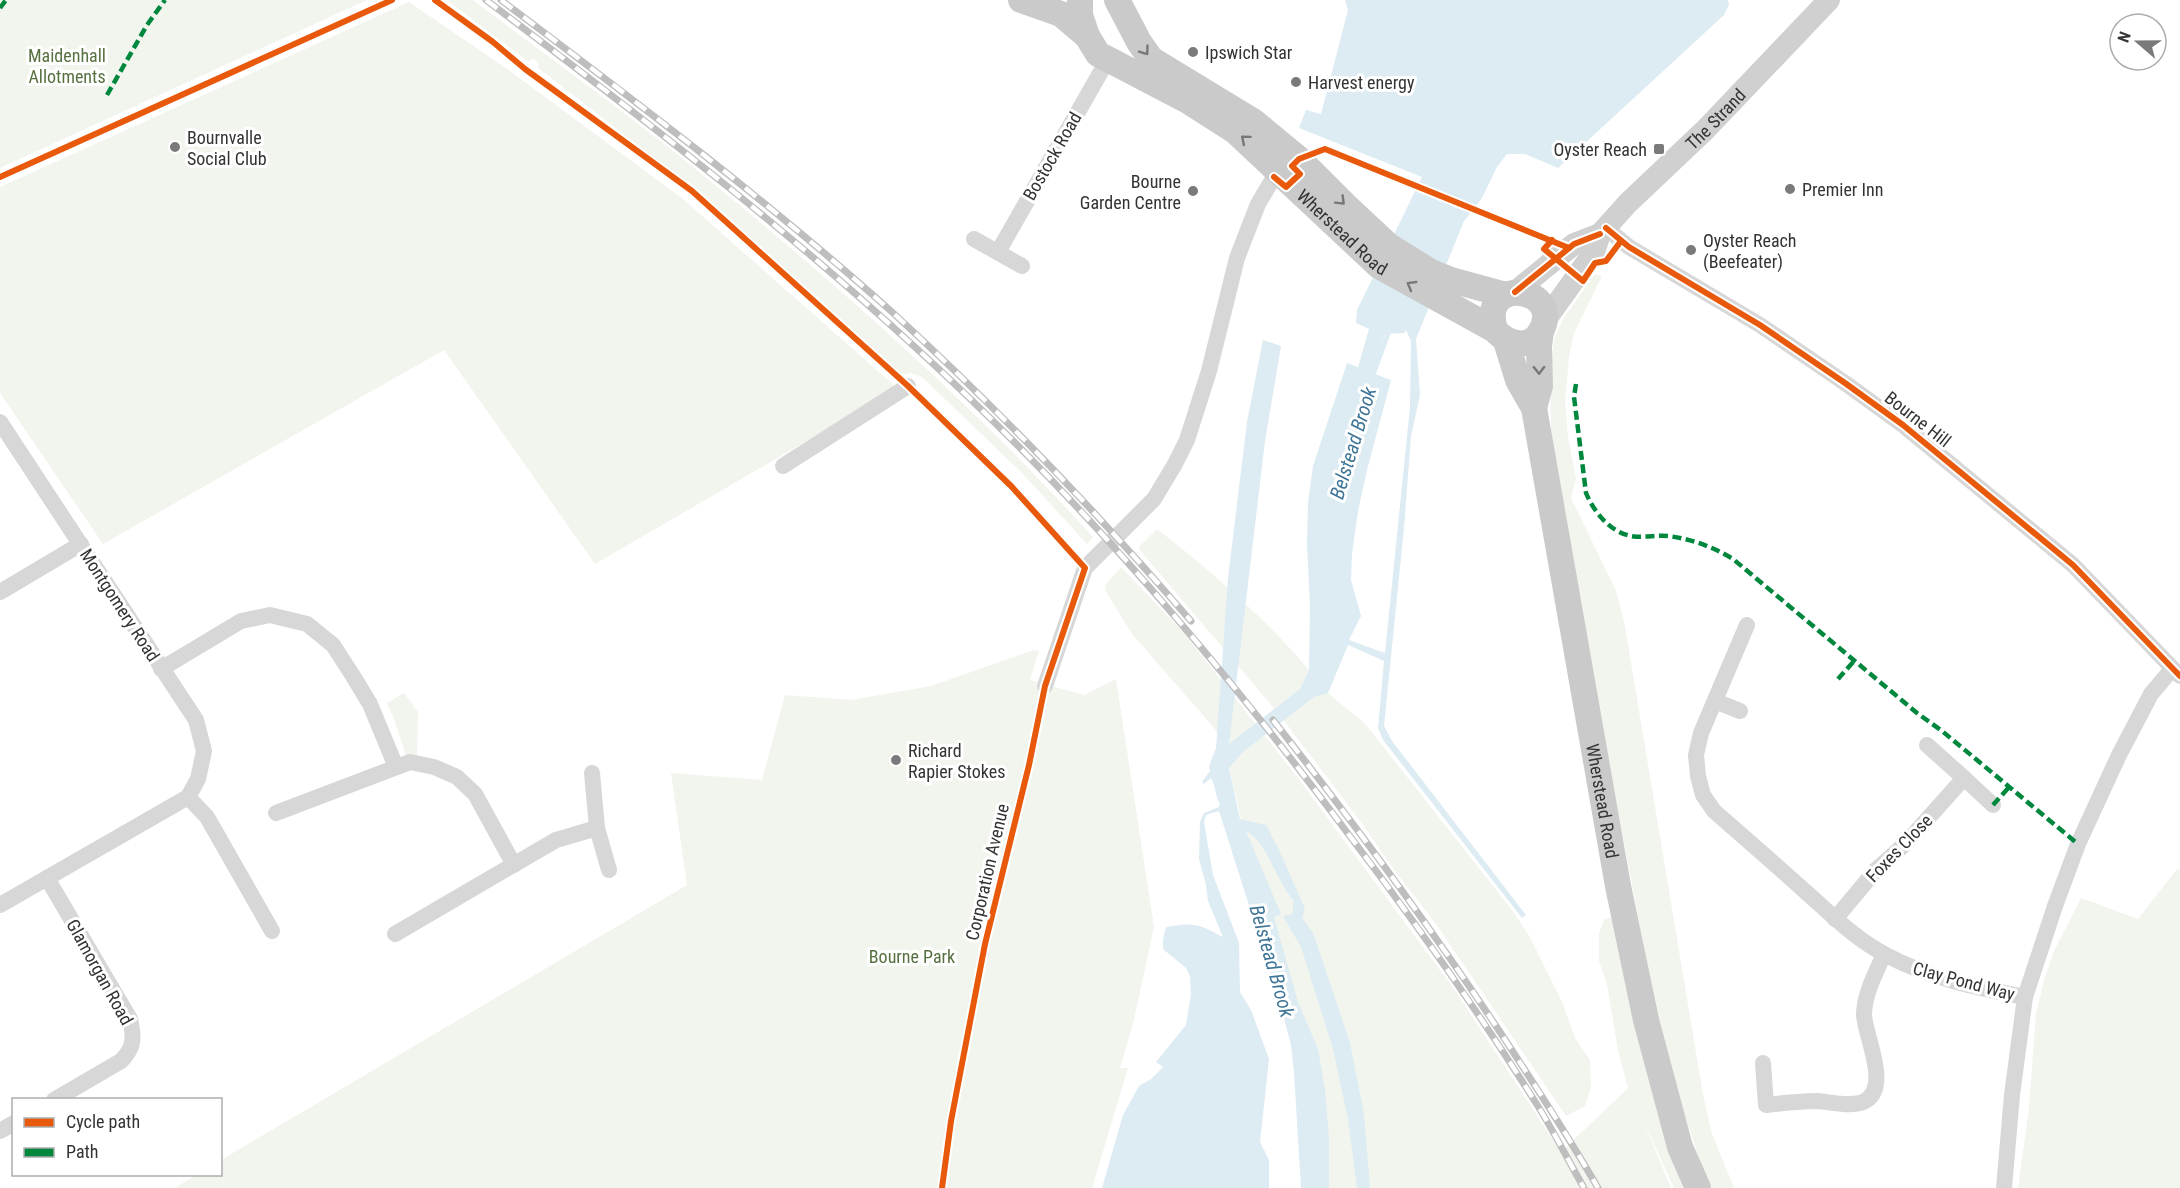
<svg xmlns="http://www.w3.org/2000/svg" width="2180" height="1188" viewBox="0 0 2180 1188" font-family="'Roboto Condensed',sans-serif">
	<rect width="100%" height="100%" fill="#fff"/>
	<!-- green -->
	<g fill="#f1f5ed">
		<polygon points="0,0 367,0 0,168"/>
		<path d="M449 0H473C543 53 614 104 683 159 828 276 968 399 1093 537L1087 544 1022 473 922 377 911 373 900 375 813 293 702 195 537 67 539 65 536 60 531 59 529 62 448 1Z"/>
		<polygon points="409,2 510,71 683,199 896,387 824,431 595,564 444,350 103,544 0,393 0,187"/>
		<polygon points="1595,274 1602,276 1574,333 1569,357 1565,402 1568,436 1576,479 1571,498 1616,591 1624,621 1703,1095 1712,1134 1734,1188 1712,1188 1699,1158 1669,1067 1653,995 1595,690 1551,431 1550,368 1555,336 1563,319"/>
		<path d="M1157 529C1209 569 1267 620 1309 670L1300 689 1314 697 1328 693 1364 723 1374 735 1512 910 1530 937 1562 1002 1575 1038 1590 1060 1591 1087 1585 1106 1566 1116 1438 927 1395 871 1363 825 1279 714 1138 548Z"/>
		<polygon points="1121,567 1184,633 1298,778 1454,989 1561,1152 1628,1088 1618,1050 1607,984 1599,961 1599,933 1604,920 1611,917 1620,917 1691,1188 1674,1188 1642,1118 1671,1188 1327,1188 1229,767 1243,753 1229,745 1132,634 1105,590 1106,584"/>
		<polygon points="1034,650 1039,651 1030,680 1084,695 1116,679 1154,927 1134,1020 1120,1068 1128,1068 1092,1188 174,1188 197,1175 220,1174 221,1160 687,885 671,773 762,780 785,695 851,700 931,686"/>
		<polygon points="404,693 418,712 417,760 406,755 394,719 387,703"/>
		<polygon points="2177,869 2180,870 2180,1188 2018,1188 2029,1108 2036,1014 2044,980 2054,951 2081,898 2138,919"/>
	</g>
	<!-- water -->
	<path fill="#ddebf3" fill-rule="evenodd" d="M1345 0H1728L1729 5 1724 15 1558 168 1525 154H1507L1497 167 1482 198 1464 221 1416 339 1420 395 1411 436 1404 528 1384 726 1392 741 1526 915 1522 918 1383 740 1378 728 1384 661 1348 645 1328 693 1314 697 1243 752 1229 768 1240 819 1266 825 1280 852 1305 909 1302 918 1313 933 1350 1043 1364 1114 1370 1188H1357L1348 1119 1333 1049 1301 947 1283 916 1292 914 1294 901C1276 881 1268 843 1246 831L1281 914 1274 917 1298 1002 1318 1049 1325 1089 1329 1137V1188H1301L1294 1072 1291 1045 1280 1003 1219 811 1206 815 1204 822 1213 875 1239 943 1240 992 1251 1010 1269 1059 1260 1142 1269 1160V1188H1102L1123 1115 1139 1086 1151 1079 1163 1067 1156 1062 1186 1025 1191 994 1190 976 1186 968 1163 949V939L1166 927C1196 922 1198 924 1223 937L1208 901 1206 885 1199 859 1200 822 1204 813 1219 807 1220 804C1215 796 1216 787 1211 778L1204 784 1202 782 1210 771 1209 766 1216 748 1228 578 1247 422 1263 340 1281 346 1265 441 1229 744 1300 689 1309 670 1310 605 1307 545 1308 503 1313 466 1347 363 1358 367 1369 329 1356 323 1357 310 1422 177 1299 128 1306 110 1321 114 1348 10ZM1406 330 1411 341 1410 407 1385 653 1349 640 1361 616 1351 580 1352 554 1358 511 1367 470 1391 380 1372 373 1385 334 1404 333Z"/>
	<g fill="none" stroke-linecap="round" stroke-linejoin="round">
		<!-- stream -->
		<polyline stroke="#ddebf3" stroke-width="5" points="1371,380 1389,331"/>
		<!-- minor -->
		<g stroke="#d7d7d7" stroke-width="16">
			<polyline points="1606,228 1629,247 1760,325 1845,383 1903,425 2073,565 2180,676"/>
			<polyline points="974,239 1022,266"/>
			<polyline points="998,252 1107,61"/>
			<polyline points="0,422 196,720 204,751 198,779 188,797 0,905"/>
			<polyline points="783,466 908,386"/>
			<polyline points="0,592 81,544"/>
			<path d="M1747 625 1701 733 1696 755 1698 776 1703 795 1714 811C1745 838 1776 865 1807 893 1832 915 1855 939 1886 955 1929 978 1978 988 2025 997"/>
			<polyline points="161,669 241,621 270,615 307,624 333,645 353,676 370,704 396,767"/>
			<polyline points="1045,686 1085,568 1154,499 1175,464 1187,440 1209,371 1237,258 1258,204 1278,170"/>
			<polyline points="1715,701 1740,711"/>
			<polyline points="1927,745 1964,778"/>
			<polyline points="592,773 597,828"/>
			<polyline points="188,797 207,817 272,931"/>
			<polyline points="276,813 410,762 434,767 457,777 475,794 514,865"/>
			<path d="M47 878 130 1019C134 1037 135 1047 121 1061L54 1100"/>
			<polyline points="1835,919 1876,870 1905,844 1964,778 1993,805"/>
			<polyline points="395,934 556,840 597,828 609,870"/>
			<path d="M1763 1063 1766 1105C1783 1103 1800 1101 1817 1101 1831 1102 1850 1107 1863 1102 1892 1090 1865 1036 1864 1015 1864 994 1876 973 1884 954"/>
			<polyline points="0,1131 14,1123"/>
			<polyline points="2004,1188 2012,1095 2025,997 2055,906 2078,844 2119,755 2151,694 2172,669"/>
		</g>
		<!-- secondary -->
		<g stroke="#d0d0d0" stroke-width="22">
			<polyline points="1515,292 1574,244 1600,234"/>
			<path id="s1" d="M1544 322 1594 252 1600 234 1628 203 1705 130 1829 0"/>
		</g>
		<!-- primary -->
		<g stroke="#cacaca" stroke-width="26">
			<polyline points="1021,0 1061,14 1087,36"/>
			<path id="s2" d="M1080 0V15L1087 36 1098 54 1188 101 1235 131 1379 266 1495 330C1507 344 1530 351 1541 331 1565 288 1478 273 1495 330"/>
			<polyline points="1117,0 1139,42 1151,59 1253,121 1299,159 1345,205 1389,246 1431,272 1451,280 1506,295"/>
			<path id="s3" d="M1506 341 1518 380 1534 408 1618 886 1646 1020 1680 1147 1698 1188"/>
			<polyline points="1534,408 1540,386 1539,346 1541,331"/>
		</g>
		<!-- rail casing -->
		<g stroke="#bebebe" stroke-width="7">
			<g id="rail">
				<path d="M486 0C650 123 812 248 961 390 1101 523 1227 672 1343 827 1411 916 1476 1008 1536 1103 1553 1130 1568 1160 1584 1188"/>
				<path d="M501 0C634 100 768 201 892 312 998 409 1097 512 1191 621"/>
				<path d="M1273 720C1351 819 1426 921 1496 1026 1531 1079 1566 1132 1598 1188"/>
			</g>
		</g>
		<!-- rail -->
		<use href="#rail" stroke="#fff" stroke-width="4.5" stroke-dasharray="14" stroke-linecap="butt"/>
		<!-- quiet -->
		<g stroke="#00873e" stroke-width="4.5" stroke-dasharray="9 4.5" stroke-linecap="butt">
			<polyline points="0,8 6,0"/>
			<polyline points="107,95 147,25 165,0"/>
			<path d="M1576 384 1574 397 1586 493C1594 512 1610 532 1631 536 1643 538 1656 535 1668 536 1692 539 1713 547 1733 559L1917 713 1942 731 2078 844"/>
			<polyline points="1838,679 1854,661"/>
			<polyline points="1993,805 2010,786"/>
		</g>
		<!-- cycleway casing -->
		<g stroke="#fff" stroke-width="10">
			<g id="cycleway">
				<polyline points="435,0 493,42 525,69 692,191 908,386 1012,487 1085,568 1045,686 1029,765 985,944 951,1121 942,1188"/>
				<polyline points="0,177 392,0"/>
				<polyline points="1274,177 1286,187 1300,174 1292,166 1299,159 1325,149 1569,248"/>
				<polyline points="1606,228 1629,247 1760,325 1845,383 1903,425 2073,565 2180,676"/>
				<polyline points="1552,240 1544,249 1583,281 1595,263 1606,261 1621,241"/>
				<polyline points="1515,292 1574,244 1600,234"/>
			</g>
		</g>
		<!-- cycleway -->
		<use href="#cycleway" stroke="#e8590c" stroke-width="6"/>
	</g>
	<!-- one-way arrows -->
	<defs><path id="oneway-chevron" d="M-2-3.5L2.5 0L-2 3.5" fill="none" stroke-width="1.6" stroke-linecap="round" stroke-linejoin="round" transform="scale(1.5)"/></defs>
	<g stroke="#777">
		<use href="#oneway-chevron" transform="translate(1145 51) rotate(54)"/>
		<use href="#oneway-chevron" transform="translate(1245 139) rotate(-140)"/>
		<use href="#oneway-chevron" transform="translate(1341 201) rotate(45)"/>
		<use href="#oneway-chevron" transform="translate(1411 285) rotate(-150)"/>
		<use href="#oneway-chevron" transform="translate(1539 370) rotate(89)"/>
	</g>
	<!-- markers -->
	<g fill="#7a7a7a" stroke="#fff" stroke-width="2">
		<circle cx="1193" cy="52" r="6"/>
		<circle cx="1296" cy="82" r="6"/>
		<circle cx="175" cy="147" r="6"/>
		<rect x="1653" y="143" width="12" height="12" rx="3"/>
		<circle cx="1790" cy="189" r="6"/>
		<circle cx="1193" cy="191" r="6"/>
		<circle cx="1691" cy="250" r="6"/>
		<circle cx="896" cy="760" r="6"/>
	</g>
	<g text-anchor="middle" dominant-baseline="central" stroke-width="6" stroke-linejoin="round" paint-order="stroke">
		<!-- poi labels -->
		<g font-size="18" fill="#333" stroke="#fff" text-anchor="start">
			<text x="1205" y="52">Ipswich Star</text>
			<text x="1308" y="82">Harvest energy</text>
			<text x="187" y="137">Bournvalle<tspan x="187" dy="21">Social Club</tspan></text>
			<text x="1647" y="149" text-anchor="end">Oyster Reach</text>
			<text x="1181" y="181" text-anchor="end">Bourne<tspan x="1181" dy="21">Garden Centre</tspan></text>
			<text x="1802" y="189">Premier Inn</text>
			<text x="1703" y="240">Oyster Reach<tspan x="1703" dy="21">(Beefeater)</tspan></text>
			<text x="908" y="750">Richard<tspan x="908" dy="21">Rapier Stokes</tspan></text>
		</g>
		<!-- park labels -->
		<g font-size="18" fill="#56703f" stroke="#fff">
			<text x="67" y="55">Maidenhall<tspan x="67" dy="21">Allotments</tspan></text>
			<text x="912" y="956">Bourne Park</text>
		</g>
		<!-- street labels -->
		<g font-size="18" fill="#333" stroke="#fff">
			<text stroke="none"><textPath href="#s1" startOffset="268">The Strand</textPath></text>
			<text transform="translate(1052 156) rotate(-60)">Bostock Road</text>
			<text stroke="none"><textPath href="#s2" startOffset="363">Wherstead Road</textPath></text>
			<text transform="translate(1918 419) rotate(38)">Bourne Hill</text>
			<text transform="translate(120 605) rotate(57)">Montgomery Road</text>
			<text stroke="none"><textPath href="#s3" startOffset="472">Wherstead Road</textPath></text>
			<text transform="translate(1899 848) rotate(-46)">Foxes Close</text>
			<text transform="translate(987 872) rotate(-77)">Corporation Avenue</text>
			<text transform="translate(100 972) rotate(61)">Glamorgan Road</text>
			<text transform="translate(1964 981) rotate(15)">Clay Pond Way</text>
		</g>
		<!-- water labels -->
		<g font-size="20" font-style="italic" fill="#3f7597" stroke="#fff">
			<text transform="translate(1353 443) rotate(-73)">Belstead Brook</text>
			<text transform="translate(1272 961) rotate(74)">Belstead Brook</text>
		</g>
	</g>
	<!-- legend -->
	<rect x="12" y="1098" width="210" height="78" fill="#ffffff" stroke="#adadad" stroke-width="1.5"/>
	<rect x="24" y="1118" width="30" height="9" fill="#e8590c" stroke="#adadad" stroke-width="1.5"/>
	<text x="66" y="1128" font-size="18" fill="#333333">Cycle path</text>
	<rect x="24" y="1148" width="30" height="9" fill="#00873e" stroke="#adadad" stroke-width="1.5"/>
	<text x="66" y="1158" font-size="18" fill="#333333">Path</text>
	<!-- north arrow -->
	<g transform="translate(2138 42) rotate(290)"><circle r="28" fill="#ffffff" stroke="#adadad" stroke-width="1.5"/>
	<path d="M0-4.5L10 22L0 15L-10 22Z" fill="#7a7a7a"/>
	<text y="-9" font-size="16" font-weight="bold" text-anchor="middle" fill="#333333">N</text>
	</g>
</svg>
